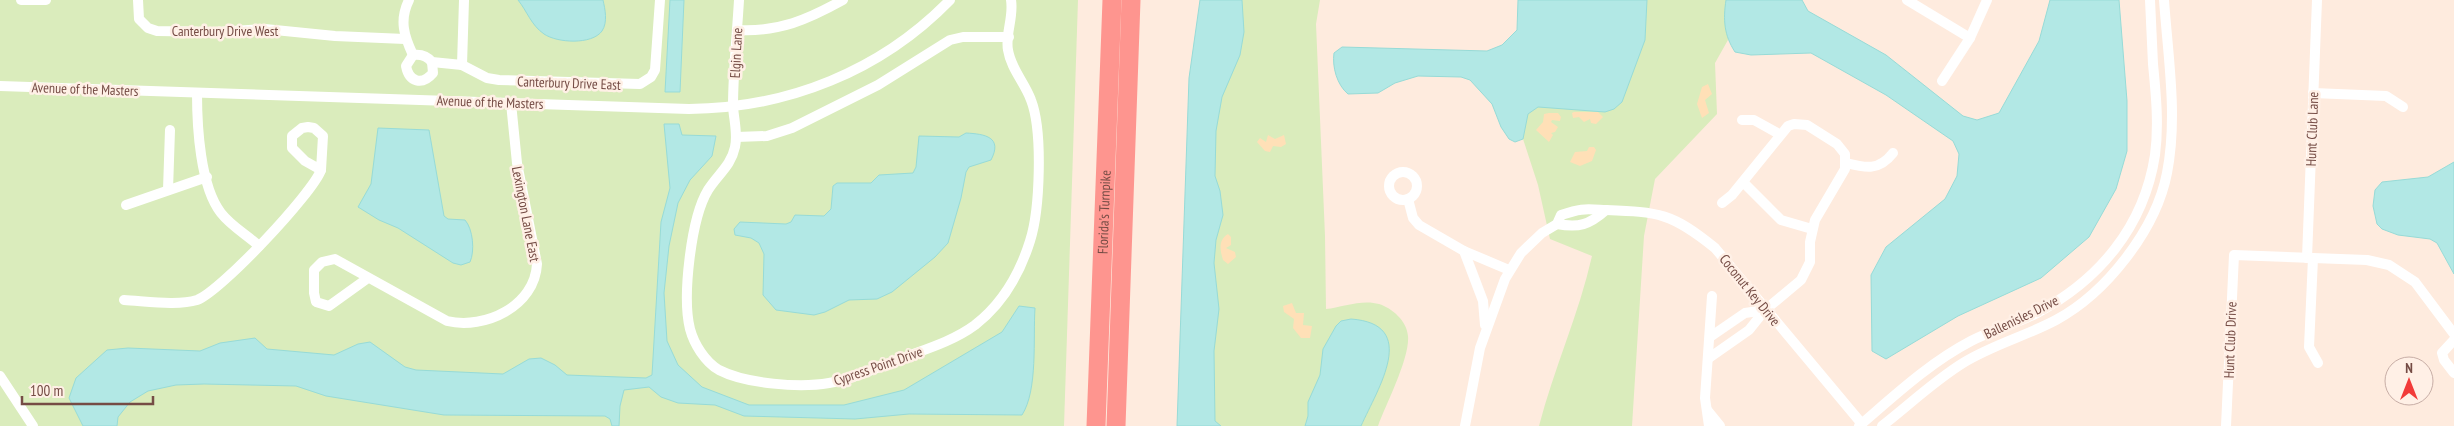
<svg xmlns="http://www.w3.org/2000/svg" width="2454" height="426" viewBox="0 0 2454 426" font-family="'PT Sans Narrow',sans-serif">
	<rect width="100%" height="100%" fill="#feebde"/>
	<!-- green -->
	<g fill="#daecbc">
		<polygon points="0,0 1078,0 1064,426 0,426"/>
		<path d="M1231 0H1320L1316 24 1325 236 1326 309C1342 307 1363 299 1379 304 1392 308 1407 321 1408 336 1410 358 1386 404 1378 426H1207L1215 74Z"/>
		<path d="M1638 0H1736L1737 24 1715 63 1717 114 1655 179 1644 236 1632 426H1539C1554 368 1579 314 1592 256L1550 239 1538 185 1523 139V106Z"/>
	</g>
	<!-- sand -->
	<g fill="#ffe0b7">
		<polygon points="1708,84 1712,94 1705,100 1709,113 1702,118 1697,104 1702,87"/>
		<polygon points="1574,112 1598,112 1603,117 1596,124 1591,123 1590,119 1584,122 1579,117 1573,118 1572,113"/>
		<polygon points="1549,113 1558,113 1561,117 1560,121 1552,120 1551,122 1558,127 1555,132 1551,133 1553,135 1549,142 1536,130 1543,122 1544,114"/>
		<polygon points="1268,135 1275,139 1284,135 1286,144 1281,147 1273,146 1270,152 1265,151 1257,142 1260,138 1266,142"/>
		<polygon points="1589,147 1594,147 1596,150 1592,161 1580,166 1570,162 1575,152 1587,151"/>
		<path d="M1228 234 1231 237V245L1226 248 1235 252 1236 257 1228 264 1223 260C1220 250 1218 240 1228 234Z"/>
		<polygon points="1292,303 1296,313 1304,313 1303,325 1312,326 1310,338 1301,338 1293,328 1294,319 1284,312 1283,306"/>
	</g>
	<!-- water -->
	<g fill="#b2e8e5" stroke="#97dbd7">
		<path d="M518 0H603C605 9 608 22 602 31 592 45 557 43 544 34 531 25 527 11 518 0Z"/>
		<polygon points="670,0 684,0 680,92 665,92"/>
		<polygon points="1200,0 1242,0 1244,32 1240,55 1222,97 1216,131 1215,176 1220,191 1223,215 1216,240 1214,263 1219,309 1214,351 1215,421 1221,426 1177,426 1189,78"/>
		<path d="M1518 0H1647L1645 40 1622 102 1614 109 1605 112 1538 107 1528 114 1523 139 1515 142 1509 139 1501 127 1492 104 1470 80 1461 77 1418 76 1395 83 1378 93 1348 94C1337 85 1332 67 1334 53L1342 47 1487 51 1502 45 1517 30Z"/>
		<path d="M1726 0H1802L1808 11 1886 55 1963 116 1977 120 1999 113 2039 41 2050 0H2119L2127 101V151L2116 189 2089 237 2041 278 1958 316 1886 359 1872 351 1871 275 1886 247 1945 199 1957 176 1959 154 1953 141 1886 95 1811 53 1751 55 1735 52C1724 35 1723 20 1726 0Z"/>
		<path d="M664 124H679L682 135 716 136 712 156 690 180 678 203 669 246 664 293 667 341 678 365 702 387 749 405H844L904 390 1002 332 1019 306 1035 308C1033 338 1038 390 1022 415L909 414 855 419 744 416 715 405 678 403 661 397 649 387 624 390 620 406 619 426H612L610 419 605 416 444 415 326 396 296 386 204 384 176 385 148 391 130 402 118 417 117 426H83L69 398 76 378 107 350 128 348 200 351 220 343 255 338 267 349 334 355 358 344 370 342 405 367 416 370 503 374 529 359 541 358 555 365 567 375 646 378 652 375 661 222 670 188Z"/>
		<path d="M378 128 429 130 444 216 448 219 465 220C473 229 475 251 470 262L461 265 453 263 398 228 379 220 358 207 371 184Z"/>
		<path d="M966 133C985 134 1003 137 991 160L969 167 966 172 961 198 948 243 935 257 892 292 877 299 849 300 825 312 814 315 776 310 763 295 764 254 759 243 751 238 735 235 734 229 740 222 786 224 791 222 795 215 824 216 831 209 833 186 837 183H871L879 175 913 173 916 167 919 136 959 137Z"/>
		<polygon points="2454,162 2454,274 2437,243 2430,239 2398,235 2382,229 2377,224 2373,206 2375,190 2382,182 2428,177"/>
		<path d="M1351 319C1420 324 1378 388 1361 426H1305L1308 416V402L1320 375 1323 349 1336 326 1341 321Z"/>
	</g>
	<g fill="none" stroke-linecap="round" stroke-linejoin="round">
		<!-- minor -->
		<g stroke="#fff" stroke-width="10">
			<polyline points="21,0 46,0"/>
			<polyline points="138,0 139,19 148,28 157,31 217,32 265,29 335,36 405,39"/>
			<path d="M409 0C399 20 404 36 413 55"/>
			<path d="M739 0C737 35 733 71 733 107 734 120 738 134 735 147 731 166 718 174 708 190 691 218 682 297 690 329 694 344 705 362 719 370 746 384 800 388 829 383 853 379 874 369 897 360 923 350 952 342 975 325 1002 304 1020 273 1030 241 1040 210 1043 131 1031 100 1025 83 1011 69 1008 50 1005 34 1014 17 1011 0"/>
			<polyline points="1907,0 1970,38"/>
			<path d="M738 30C779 32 807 20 843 0"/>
			<path d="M413 55C420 54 427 56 432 62L462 65 487 78 499 80 640 84 651 77 655 70 660 0"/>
			<path d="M413 55 406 66C409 82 422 86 433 73L432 62"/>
			<polyline points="462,65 464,0"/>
			<polyline points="1942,81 1970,38 1987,0"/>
			<path d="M0 86 689 109C788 108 881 71 950 0"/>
			<path d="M197 93C197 126 200 186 221 213 231 226 247 235 259 246"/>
			<polyline points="2313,93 2386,96 2403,107"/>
			<polyline points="1742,120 1754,120 1779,134"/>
			<polygon points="308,127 314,128 323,136 321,170 305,161 292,148 292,136 302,128"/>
			<polyline points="736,137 767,136 792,128 878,85 950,40 963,37 1009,37"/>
			<path d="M1846 163C1866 168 1879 171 1893 153"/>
			<circle cx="1403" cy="186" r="14"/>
			<polyline points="1743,182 1781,220 1812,229"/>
			<polyline points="168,190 170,130"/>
			<polyline points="1408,199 1413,218 1419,225 1464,251 1483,301 1485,325"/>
			<polyline points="126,205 207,177"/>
			<path d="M1557 224C1579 228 1589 225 1606 210"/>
			<polyline points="1464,251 1509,270"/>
			<polyline points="2307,258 2317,0"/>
			<polyline points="2313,258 2309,347 2318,363"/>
			<path d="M368 278 329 306 316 302 314 293V270L322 262 335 259 447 321C485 330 535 306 537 264L517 163 511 103"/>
			<path d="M124 300C145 301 178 306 197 300 220 292 313 193 321 170"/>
			<polyline points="1710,337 1745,313 1765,310"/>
			<polyline points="2454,340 2442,353 2444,360 2454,373"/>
			<polyline points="1709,358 1749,330 1765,310 1801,280 1810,262 1810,242 1815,220 1845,169 1845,154 1837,144 1807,125 1794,124 1788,126 1732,195 1722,203"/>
			<polyline points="0,376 33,426"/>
			<polyline points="1707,410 1720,426"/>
			<path d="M1465 426 1480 348 1505 279 1521 253 1542 233 1557 224 1561 215C1582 208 1584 209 1606 210 1659 212 1672 213 1715 248L1862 424"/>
			<polyline points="1709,426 1705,398 1712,296"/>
			<path d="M1859 426C1894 396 1929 363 1971 341 1992 330 2016 324 2037 313 2099 280 2144 227 2155 155 2159 125 2156 95 2153 64 2152 43 2151 21 2150 0"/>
			<path d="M1882 426C1909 405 1934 381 1963 363 1992 345 2026 336 2056 320 2106 293 2156 230 2167 173 2178 117 2168 57 2164 0"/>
			<polyline points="2226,426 2234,255 2367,260 2389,265 2415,282 2454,334"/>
		</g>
		<!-- motorway -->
		<g stroke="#fe958f" stroke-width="19">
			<path id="s1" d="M1096 426 1112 0"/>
			<polyline points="1116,426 1131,0"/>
		</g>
	</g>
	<g text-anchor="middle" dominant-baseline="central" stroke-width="5" stroke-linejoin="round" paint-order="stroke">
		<!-- street labels -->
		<g font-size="14" fill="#754c45" stroke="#fff0e6">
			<text x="225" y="31">Canterbury Drive West</text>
			<text transform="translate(736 53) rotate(-87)">Elgin Lane</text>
			<text transform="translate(569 83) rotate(2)">Canterbury Drive East</text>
			<text transform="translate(85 89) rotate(2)">Avenue of the Masters</text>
			<text transform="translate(490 102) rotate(2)">Avenue of the Masters</text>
			<text transform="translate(2312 129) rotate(-88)">Hunt Club Lane</text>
			<text stroke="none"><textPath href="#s1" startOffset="214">Florida's Turnpike</textPath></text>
			<text transform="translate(526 214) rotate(79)">Lexington Lane East</text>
			<text transform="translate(1750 290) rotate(51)">Coconut Key Drive</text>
			<text transform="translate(2021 317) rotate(-26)">Ballenisles Drive</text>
			<text transform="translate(2230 340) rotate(-88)">Hunt Club Drive</text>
			<text transform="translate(878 366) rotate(-19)">Cypress Point Drive</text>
		</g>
	</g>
	<!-- north arrow -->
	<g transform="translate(2409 381)"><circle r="24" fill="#fff0e6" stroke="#c8aea6"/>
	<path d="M0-4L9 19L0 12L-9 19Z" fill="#f23b39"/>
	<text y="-8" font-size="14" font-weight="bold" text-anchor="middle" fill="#754c45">N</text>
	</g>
	<!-- scale -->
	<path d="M22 396v8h131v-8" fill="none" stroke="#754c45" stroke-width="2.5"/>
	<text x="30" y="396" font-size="15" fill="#754c45" stroke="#fff0e6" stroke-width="4" paint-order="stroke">100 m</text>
</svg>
